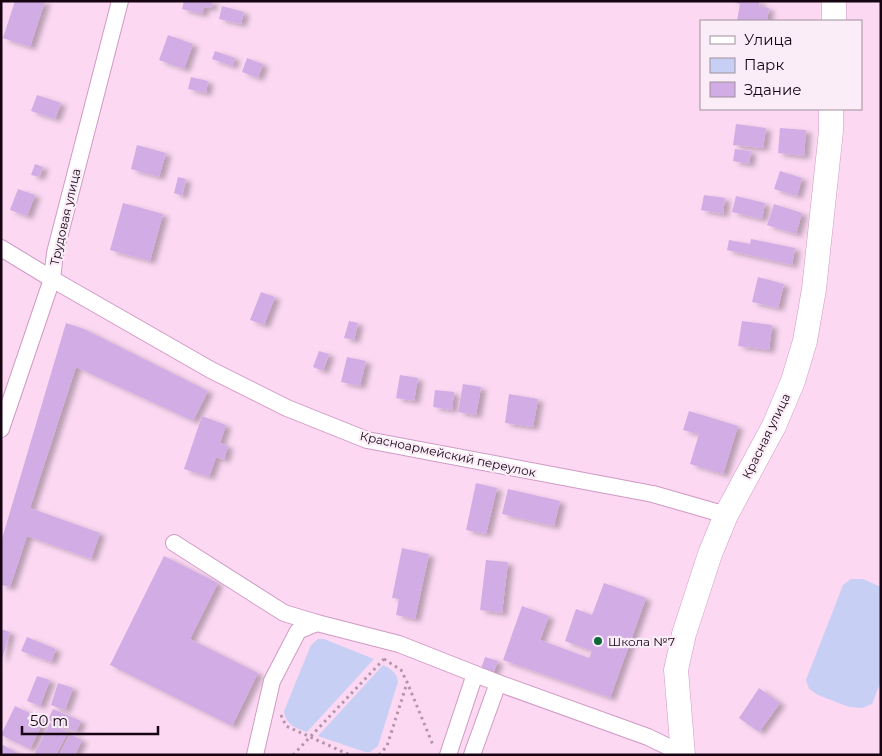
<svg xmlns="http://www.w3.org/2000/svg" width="882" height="756" viewBox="0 0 882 756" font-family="Montserrat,sans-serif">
	<defs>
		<filter id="shadow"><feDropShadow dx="5.5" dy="3" stdDeviation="2.5" flood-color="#0004"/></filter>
	</defs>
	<rect width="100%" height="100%" fill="#fcd8f3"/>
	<!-- green -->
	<g fill="#c7d0f4">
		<polygon points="851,579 863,579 881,587 881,681 872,704 862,708 849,707 818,695 809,689 806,680 843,585"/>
		<path d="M318 639H324L374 659 307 732C295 728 286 725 284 711L311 645Z"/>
		<path d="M383 665C391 669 397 673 398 682L378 746 370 752H365L318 736Z"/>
	</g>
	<!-- building -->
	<g fill="#d2ace4" filter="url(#shadow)">
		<polygon points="15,1 45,1 30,47 3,38"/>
		<polygon points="184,1 213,1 211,8 204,7 202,14 182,9"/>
		<polygon points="731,1 760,1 759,6 769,8 767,21 737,21 740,4"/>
		<polygon points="222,6 244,12 241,24 219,19"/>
		<polygon points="168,35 193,44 184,69 159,60"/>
		<polygon points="215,51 235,58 232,66 212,59"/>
		<polygon points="247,58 263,64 258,78 242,72"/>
		<polygon points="191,77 208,81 206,93 188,89"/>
		<polygon points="37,95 61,103 55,119 31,111"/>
		<polygon points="736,124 766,128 763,148 733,145"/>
		<polygon points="780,128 806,130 804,156 778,153"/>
		<polygon points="137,145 166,153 159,177 131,169"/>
		<polygon points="735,149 751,151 749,164 733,161"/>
		<polygon points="35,164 43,167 39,177 31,175"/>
		<polygon points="780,171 802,178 797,196 774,189"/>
		<polygon points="178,177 186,179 182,196 174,193"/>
		<polygon points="18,189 35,195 27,216 10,210"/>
		<polygon points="704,195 725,198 723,214 701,210"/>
		<polygon points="736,196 765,203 762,219 732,212"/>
		<polygon points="123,203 163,214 150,261 110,250"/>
		<polygon points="774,204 802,213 796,234 767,225"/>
		<polygon points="751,239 795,248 792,265 727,250 729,240 750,244"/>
		<polygon points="758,277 784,284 778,308 752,302"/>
		<polygon points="261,292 275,297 264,325 250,320"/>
		<polygon points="349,321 358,323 354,340 344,338"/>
		<polygon points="742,321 772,325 769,350 738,346"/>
		<polygon points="66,323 84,329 208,391 193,421 76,367 30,508 100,533 91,559 27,536 10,587 1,585 1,542"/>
		<polygon points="319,351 329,354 323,371 313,367"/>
		<polygon points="347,357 366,361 360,386 341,382"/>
		<polygon points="400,375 418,378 414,401 396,398"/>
		<polygon points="463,384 481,387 476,415 458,412"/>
		<polygon points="435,390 454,392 452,410 433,407"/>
		<polygon points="509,394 538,399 533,427 505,423"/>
		<polygon points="689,411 738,426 723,474 690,464 699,434 683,430"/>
		<polygon points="202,416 226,425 220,443 228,446 224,460 216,457 209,477 184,469"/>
		<polygon points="476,483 497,488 486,534 466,530"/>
		<polygon points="508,489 560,501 554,526 502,514"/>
		<polygon points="402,548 429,554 415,619 396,615 399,599 392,598"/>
		<polygon points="164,556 218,583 190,639 258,673 232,726 110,665"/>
		<polygon points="486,560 508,562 502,613 480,610"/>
		<polygon points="604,583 646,598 610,698 503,660 522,606 549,616 540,640 589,658 592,651 565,641 576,609 592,615"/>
		<polygon points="1,629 10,632 2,659 1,659"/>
		<polygon points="27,637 56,649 51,662 21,651"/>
		<polygon points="485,657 498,661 492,676 480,672"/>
		<polygon points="37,676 50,680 40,706 27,701"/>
		<polygon points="58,683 73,688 65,710 51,705"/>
		<polygon points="759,688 780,703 759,732 739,718"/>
		<polygon points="15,706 44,720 30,749 1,735"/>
		<polygon points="53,709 81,721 76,732 48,720"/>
		<polygon points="50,723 68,732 56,755 39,755 35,753"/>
		<polygon points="70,734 82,740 75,755 59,755"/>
		<polygon points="1,744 21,755 1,755"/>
	</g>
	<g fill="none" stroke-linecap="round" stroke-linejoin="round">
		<!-- street casing -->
		<g stroke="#d199c5" stroke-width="18">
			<g id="street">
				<polyline points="1,248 52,279 211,370 287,408 367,440 653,494 726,515"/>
				<polyline points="1,429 52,279 55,253 120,1"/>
				<polyline points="174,543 284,613 317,623 399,644 498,683"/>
				<polyline points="255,755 272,681 298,631 317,623"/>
				<polyline points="448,755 475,674"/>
				<polyline points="472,755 498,683 648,737 683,754"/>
			</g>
		</g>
		<!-- secondary casing -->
		<g stroke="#d199c5" stroke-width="25">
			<g id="secondary">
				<polyline points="834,21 834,1"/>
				<polyline points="683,755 676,670 684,634 710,554 726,515 774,426 793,381 805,341 814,289 831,131 831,109"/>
			</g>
		</g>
		<!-- path -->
		<g stroke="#b294ab" stroke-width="3" stroke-dasharray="2.5 4" stroke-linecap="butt">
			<polyline points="384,659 401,670 407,682 433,745"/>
			<polyline points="281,715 286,726 350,755"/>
			<polyline points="293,755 384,659"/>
			<polyline points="379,755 387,746 407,683"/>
		</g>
		<!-- street -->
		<use href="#street" stroke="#fff" stroke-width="16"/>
		<!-- secondary -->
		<use href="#secondary" stroke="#fff" stroke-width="24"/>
	</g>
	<!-- markers -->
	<circle fill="#0e683a" stroke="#faedf7" stroke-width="2" cx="598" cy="641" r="5"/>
	<g text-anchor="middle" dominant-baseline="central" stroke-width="4.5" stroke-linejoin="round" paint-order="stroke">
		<!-- street labels -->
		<g font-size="12" fill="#160413" stroke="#faedf7">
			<text transform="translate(65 217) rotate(-77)">Трудовая улица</text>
			<text transform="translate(766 436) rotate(-64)">Красная улица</text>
			<text transform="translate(448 454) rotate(12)">Красноармейский переулок</text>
		</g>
		<!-- poi labels -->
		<g font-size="12" fill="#160413" stroke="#faedf7" text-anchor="start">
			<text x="608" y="641">Школа №7</text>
		</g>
	</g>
	<!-- border -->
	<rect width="882" height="756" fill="none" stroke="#160413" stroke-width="5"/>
	<!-- legend -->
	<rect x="700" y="20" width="162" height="90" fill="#faedf7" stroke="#9f909c"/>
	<rect x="710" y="36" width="25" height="8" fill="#ffffff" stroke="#9f909c"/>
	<text x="744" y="45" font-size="15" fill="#160413">Улица</text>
	<rect x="710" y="58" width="25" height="15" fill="#c7d0f4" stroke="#9f909c"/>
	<text x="744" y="70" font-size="15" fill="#160413">Парк</text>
	<rect x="710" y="82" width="25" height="15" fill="#d2ace4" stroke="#9f909c"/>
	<text x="744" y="95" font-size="15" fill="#160413">Здание</text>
	<!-- scale -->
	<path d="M22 726v8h136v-8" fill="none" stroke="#160413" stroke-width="2.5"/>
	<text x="30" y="726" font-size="15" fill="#160413" stroke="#faedf7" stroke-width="4" paint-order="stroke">50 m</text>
</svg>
